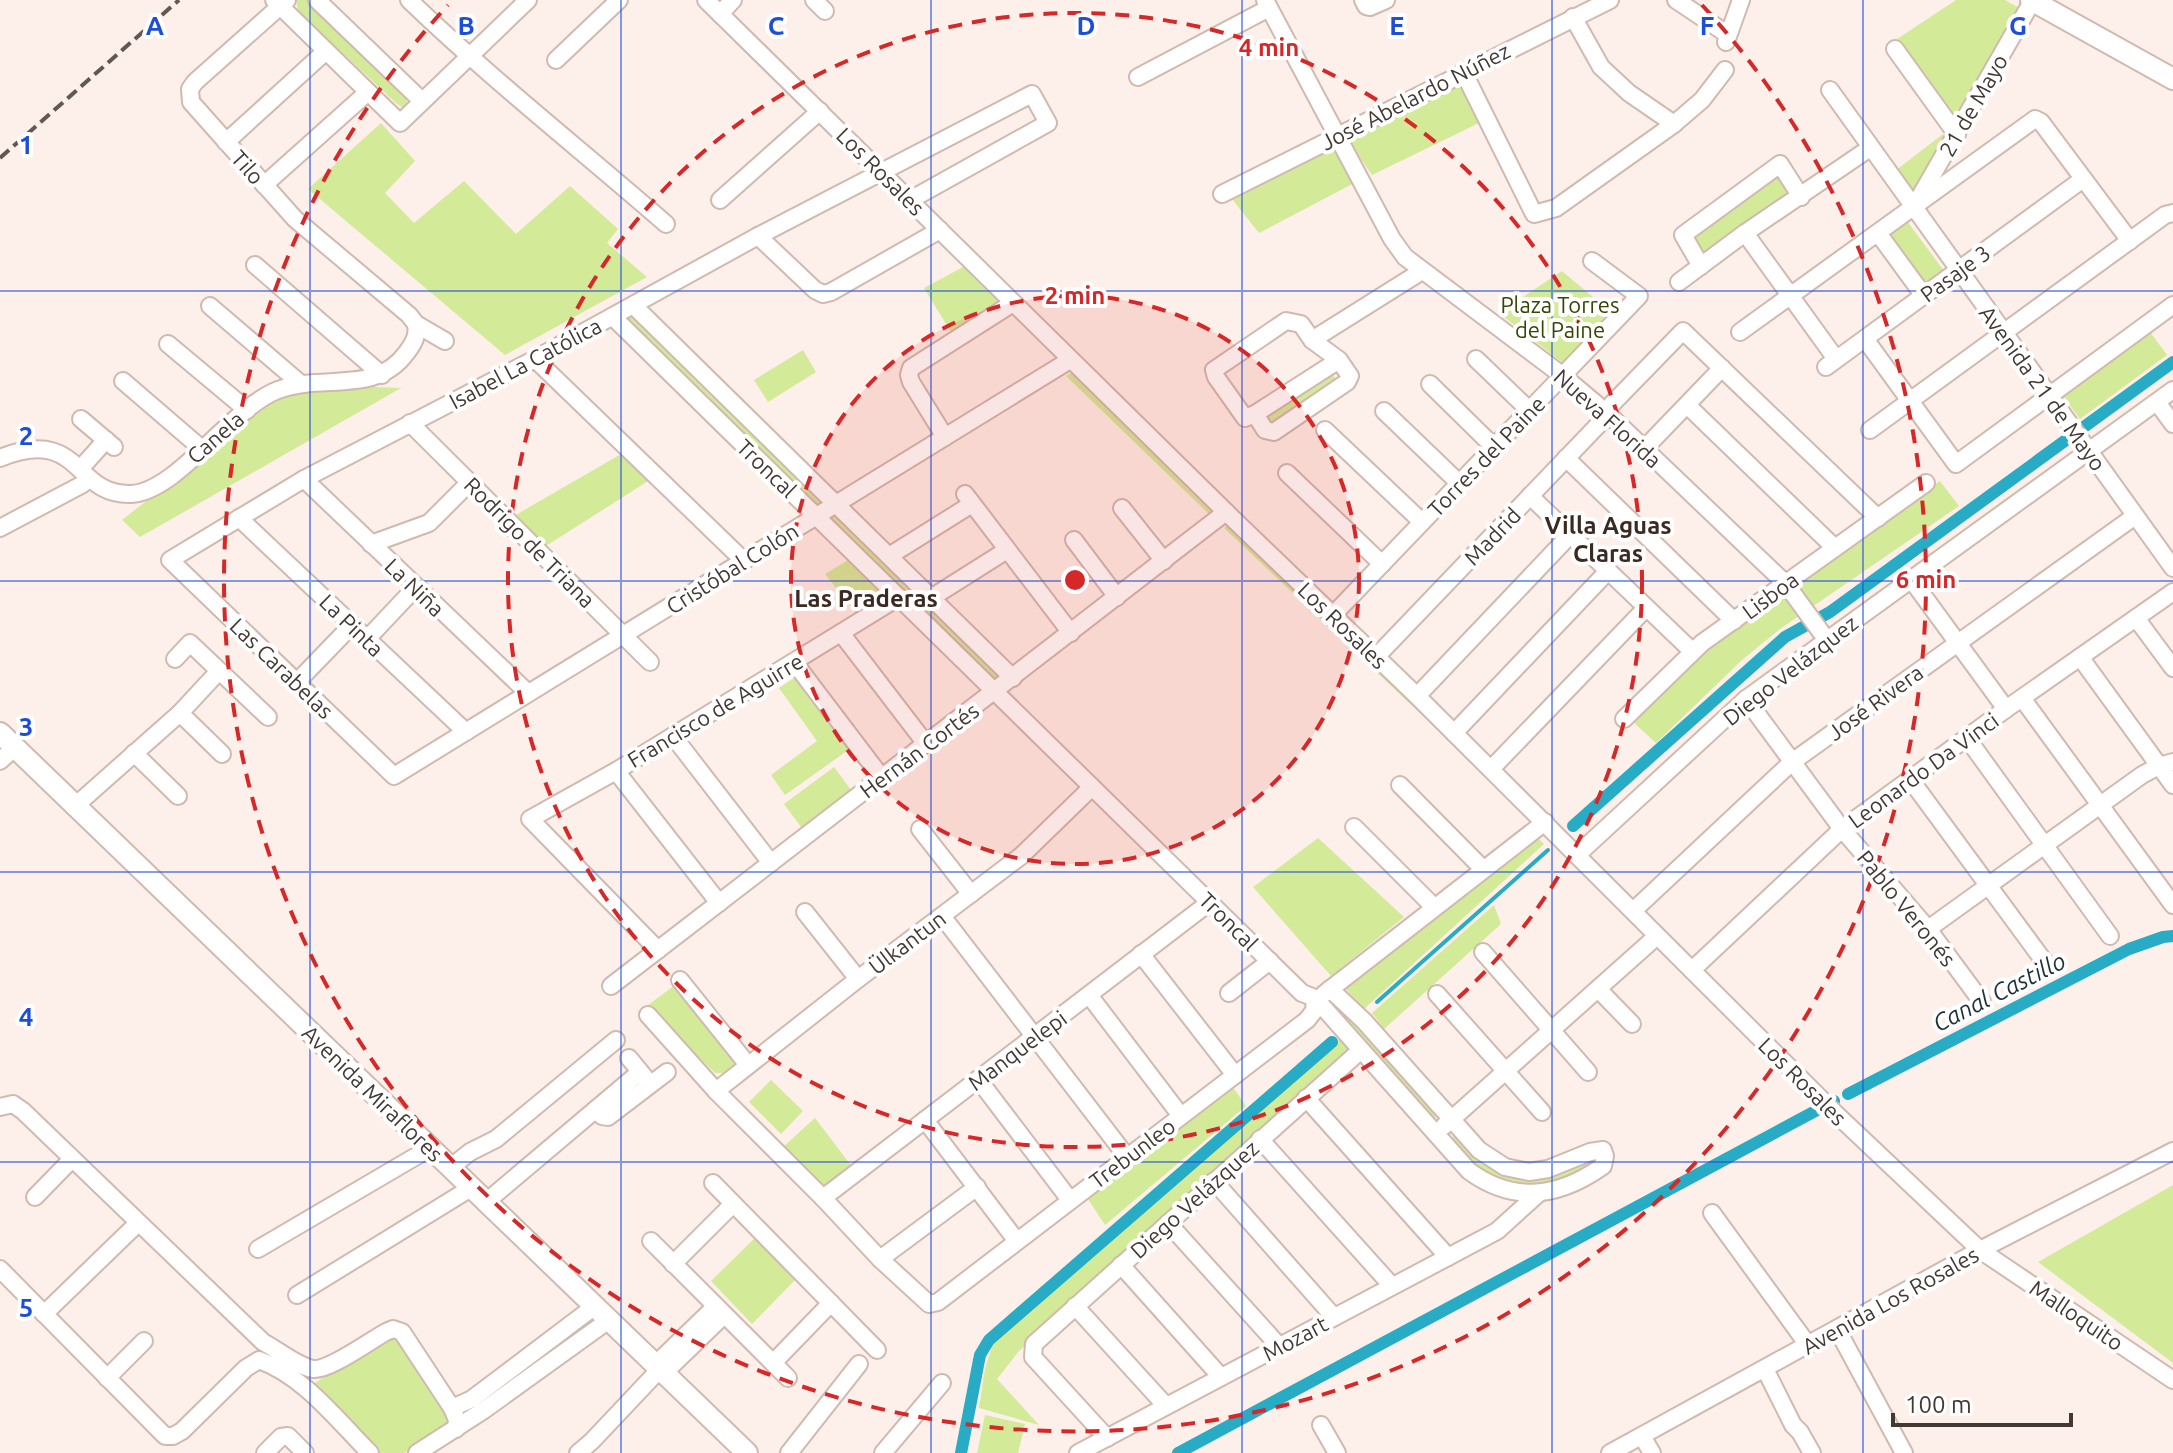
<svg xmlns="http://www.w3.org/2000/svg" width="2173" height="1453" viewBox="0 0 2173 1453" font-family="Ubuntu,sans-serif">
	<rect width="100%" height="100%" fill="#fdefe9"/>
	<!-- green -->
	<g fill="#d3ea99">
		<polygon points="296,0 309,0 406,94 407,105 402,107 397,104 298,11"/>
		<polygon points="1956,0 2005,0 2021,9 1956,118 1949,118 1894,41"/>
		<polygon points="1463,84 1479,123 1372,175 1349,142"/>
		<polygon points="381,123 415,161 385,193 414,223 464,181 516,234 570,186 618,229 607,243 647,277 505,355 308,189"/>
		<polygon points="1943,134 1948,142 1916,200 1895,171"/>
		<polygon points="1335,148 1356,182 1259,233 1232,199"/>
		<polygon points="1779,171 1794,195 1702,259 1690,237"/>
		<polygon points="1904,217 1947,275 1928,288 1886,232"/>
		<polygon points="965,266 1008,310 957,342 924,288"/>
		<polygon points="1562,271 1612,313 1563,363 1499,313"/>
		<polygon points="634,315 823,501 813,507 625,320"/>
		<polygon points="2150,332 2167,355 2080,419 2063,396"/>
		<polygon points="803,350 816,372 768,402 754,380"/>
		<polygon points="1076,370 1217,509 1210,515 1066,376"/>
		<polygon points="1331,372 1338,383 1271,430 1263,419"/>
		<polygon points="325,385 401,388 140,537 122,520 286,391"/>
		<polygon points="628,450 656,476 538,551 507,520"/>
		<polygon points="1940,481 1959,506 1780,629 1742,660 1656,743 1632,721 1699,657 1786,590"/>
		<polygon points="839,514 1001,676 995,682 829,519"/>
		<polygon points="1231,522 1446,730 1441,733 1224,528"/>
		<polygon points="850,559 891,599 858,616 825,574"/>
		<polygon points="797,676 851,748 785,795 771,775 817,741 779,688"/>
		<polygon points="834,767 854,794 804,831 784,804"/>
		<polygon points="1537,837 1544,844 1364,1009 1343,986"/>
		<polygon points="1318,838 1404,917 1331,976 1253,887"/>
		<polygon points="1494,905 1501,924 1384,1029 1372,1013"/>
		<polygon points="679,982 742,1060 724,1073 715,1073 647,1006"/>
		<polygon points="1338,1006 1341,1006 1438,1115 1435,1117 1429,1114 1333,1010"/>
		<polygon points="1340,1039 1352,1052 1019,1351 997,1379 1039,1425 979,1408 985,1369 993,1343"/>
		<polygon points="771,1080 803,1111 781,1134 749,1102"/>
		<polygon points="1232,1086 1246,1106 1105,1225 1088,1199"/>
		<polygon points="815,1118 853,1168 826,1189 783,1147"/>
		<path d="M1453 1135 1520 1173 1596 1153 1597 1162C1534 1196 1504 1198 1453 1143Z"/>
		<polygon points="2173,1185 2173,1363 2038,1262"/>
		<polygon points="758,1235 798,1277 752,1324 711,1281"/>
		<polygon points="397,1335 449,1415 450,1422 445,1429 404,1453 378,1453 318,1393 315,1383 388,1337"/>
		<polygon points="985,1415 1025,1424 1018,1453 977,1453"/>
	</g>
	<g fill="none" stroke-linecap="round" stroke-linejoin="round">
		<!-- stream -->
		<polyline stroke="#28abc4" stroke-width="4" points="1377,1002 1548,850"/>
		<!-- canal -->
		<g stroke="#28abc4" stroke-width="12">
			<polyline points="1573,826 1785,637 1830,612 2173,362"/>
			<polyline points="1848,1094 2129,949 2163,937 2173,936"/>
			<polyline points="961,1453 980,1355 989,1340 1332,1042"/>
			<polyline points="1178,1453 1834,1101"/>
		</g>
		<!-- minor casing -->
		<g stroke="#d0bab0" stroke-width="20">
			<g id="minor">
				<polyline points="274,0 400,123 528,0"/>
				<polyline points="287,0 195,82 190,89 191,102 295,219 409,315 416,324 445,341"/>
				<polyline points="317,0 422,101"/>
				<path d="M409 0C491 79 580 149 666 224"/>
				<polyline points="706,0 1226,512 1417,696 1835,1113 1980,1250 2173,1380"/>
				<polyline points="814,0 825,11"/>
				<polyline points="1265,0 1392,239 1405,257 1563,376 1607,413 1786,584 1826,639"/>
				<polyline points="1363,0 1366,6 1370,7 1386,0"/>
				<polyline points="1676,0 1727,34"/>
				<polyline points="720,14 733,0"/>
				<polyline points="1573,17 1601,67 1629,93 1674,124"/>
				<polyline points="1726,42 1741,0"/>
				<polyline points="1895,49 1957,135"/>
				<polyline points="556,60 619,0"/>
				<polyline points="1463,71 1534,214 1556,208 1674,124 1702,100 1725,70"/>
				<polyline points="1138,77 1269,8"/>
				<polyline points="1830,90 2173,568"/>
				<polyline points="226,142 326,51"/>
				<polyline points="264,185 368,92"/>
				<polyline points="1222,194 1610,0"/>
				<polyline points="720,200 820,111"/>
				<polyline points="910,200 1048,123 1032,94 758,236 535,359 304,479 170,560 394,776 1070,360"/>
				<polyline points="1918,200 2033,0"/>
				<polyline points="1745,233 1836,359"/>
				<polyline points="1878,233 1924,296"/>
				<polyline points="758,236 815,290 823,294 831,292 940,230"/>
				<polyline points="255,265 382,375"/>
				<polyline points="1701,266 1683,235 1780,164 1801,197"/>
				<polyline points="1679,282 1745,233 1870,148"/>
				<polyline points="210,306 301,384"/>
				<polyline points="634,306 1013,678"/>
				<path d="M613 317 1302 993 1315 998 1469 1171C1514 1204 1559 1197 1603 1166L1605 1156 1603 1150 1590 1152 1548 1169 1529 1172 1505 1167 1479 1150 1364 1021 1330 989"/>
				<polyline points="1740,332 2035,119 2041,122 2130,241"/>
				<polyline points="1865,339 1956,464 2173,305"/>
				<polyline points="1312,340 1422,271"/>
				<polyline points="168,344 247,410"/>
				<polyline points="535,359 744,561"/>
				<polyline points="1476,359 1529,410"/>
				<polyline points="1826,367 2083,179"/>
				<polyline points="123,381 202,449"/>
				<polyline points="1430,384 1494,447"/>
				<polyline points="2157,402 2173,424"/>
				<polyline points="1687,405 1835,548"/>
				<polyline points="1384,411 1459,483"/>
				<polyline points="1255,414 1265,430 1274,432 1347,382 1350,376 1339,360 1312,340 1301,324 1286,321 1214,370 1216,377 1245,418 1255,414 1339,360"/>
				<polyline points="81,419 114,447"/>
				<polyline points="410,423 650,662"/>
				<polyline points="1325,430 1422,522"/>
				<polyline points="1870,430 2165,215 2173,213"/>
				<polyline points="945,437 911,382 909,375 911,368 1013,303"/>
				<polyline points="1644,449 1722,368"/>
				<path d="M0 458C82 425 73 496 131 494 177 492 231 408 278 390 323 373 376 396 407 352 414 343 418 335 416 324"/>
				<polyline points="1566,458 1734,621"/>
				<polyline points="80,469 106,440"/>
				<polyline points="1287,473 1382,564"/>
				<polyline points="304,479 528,693"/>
				<polyline points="965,494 1071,633"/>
				<polyline points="1530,496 1692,651"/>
				<polyline points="1122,508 1164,561"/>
				<polyline points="239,518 466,732"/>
				<polyline points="0,528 83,484"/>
				<polyline points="1074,540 1117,597"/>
				<polyline points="371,544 429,523 469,483"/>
				<polyline points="889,556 972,504"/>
				<polyline points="1911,579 2006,709"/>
				<polyline points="931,598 1007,550"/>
				<polyline points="1333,615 1639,296 1592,261"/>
				<polyline points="2136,618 2173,668"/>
				<polyline points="841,633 926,744"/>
				<polyline points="367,639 416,587"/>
				<polyline points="1376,657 1601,422 1612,404 1683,331 1878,518"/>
				<polyline points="2080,657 2173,785"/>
				<polyline points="175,659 190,643 268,717"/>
				<polyline points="794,662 882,778"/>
				<polyline points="297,682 352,625"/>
				<polyline points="1417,696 1570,535"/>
				<polyline points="2022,698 2173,905"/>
				<polyline points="1746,699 1842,829 1928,929 1982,1002"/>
				<polyline points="180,713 222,754"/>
				<polyline points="1624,719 1702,643 1926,483"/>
				<polyline points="1454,733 1608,571"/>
				<polyline points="673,736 771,863"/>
				<polyline points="1967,738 2110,936"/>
				<polyline points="134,753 178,796"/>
				<polyline points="0,761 15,747"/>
				<polyline points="1491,769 1646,608"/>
				<polyline points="616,771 719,903"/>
				<polyline points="1910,779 2046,964"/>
				<polyline points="1400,785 1483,869"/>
				<polyline points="74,807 180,713 219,671"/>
				<polyline points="1354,827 1433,906"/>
				<polyline points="920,829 971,894"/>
				<polyline points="1577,855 1746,699 2173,390"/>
				<polyline points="1633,911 1792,762 2135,516"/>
				<polyline points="805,912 858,979"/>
				<polyline points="942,916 1127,1157"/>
				<polyline points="1928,929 2142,775 2159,766 2173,762"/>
				<polyline points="658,950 530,819 616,771 899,597"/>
				<polyline points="1483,952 1588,1072"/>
				<polyline points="1141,954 1235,1075"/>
				<polyline points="1692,970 1842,829 2006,709 2173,592"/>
				<polyline points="680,980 748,1065"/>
				<polyline points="611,986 1226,512"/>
				<polyline points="1598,989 1632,1024"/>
				<polyline points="1229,993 1270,961"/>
				<polyline points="1324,994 1545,822"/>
				<polyline points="1437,994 1542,1112"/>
				<polyline points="1089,995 1181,1116"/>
				<polyline points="648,1015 716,1091 823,1198 880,1259 929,1304 938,1302 1307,1020 1314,1011 1315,998"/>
				<polyline points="629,1058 647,1080"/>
				<polyline points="978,1079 1070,1200"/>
				<polyline points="716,1091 858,979 1021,856 1092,787"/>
				<polyline points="1306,1098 1448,1257"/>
				<path d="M0 1107 13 1104 23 1111 263 1342C278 1350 297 1366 313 1369 329 1371 371 1340 386 1332L393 1329 402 1332 452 1408 457 1420 456 1429"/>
				<polyline points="596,1109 602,1116 608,1117 667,1072"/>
				<polyline points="925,1120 1016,1240"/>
				<polyline points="1444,1126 1657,936"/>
				<polyline points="1260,1139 1392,1286"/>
				<polyline points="450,1168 470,1152 496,1139 616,1040"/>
				<polyline points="1214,1181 1334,1317"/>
				<polyline points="713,1183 877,1350"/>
				<polyline points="35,1197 72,1159"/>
				<polyline points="823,1198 1210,902"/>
				<polyline points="486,1202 640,1072"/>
				<polyline points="1712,1213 1808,1345"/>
				<polyline points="1168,1223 1279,1346"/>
				<polyline points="651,1241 788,1378"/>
				<polyline points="258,1249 430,1148"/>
				<polyline points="880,1259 977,1187"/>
				<polyline points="673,1264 733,1204"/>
				<polyline points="1121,1265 1221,1377"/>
				<path d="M0 1269 165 1436H173L182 1431 246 1368 259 1360C304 1376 337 1420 370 1453"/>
				<polyline points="297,1295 471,1188"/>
				<polyline points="1075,1306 1166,1406"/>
				<polyline points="44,1314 138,1223"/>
				<polyline points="1837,1329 1904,1453"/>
				<polyline points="773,1363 831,1303"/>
				<polyline points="655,1365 716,1306"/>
				<polyline points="1765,1369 1793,1425 1800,1432 1812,1453"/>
				<polyline points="664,1373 724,1315"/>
				<polyline points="107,1378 144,1341"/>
				<polyline points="452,1408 472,1399 595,1306"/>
				<polyline points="1321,1425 1337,1453"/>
				<polyline points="1642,1436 1652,1453"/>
				<polyline points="1107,1438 1033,1357 1034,1344 1361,1050"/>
				<polyline points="265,1453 281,1437 288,1436 305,1453"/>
				<polyline points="417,1453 484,1410 609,1320"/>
				<polyline points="578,1453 592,1441 660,1369"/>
				<polyline points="789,1453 859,1364"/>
				<polyline points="883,1453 942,1383"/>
				<polyline points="1078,1453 1497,1231 1539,1193"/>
				<polyline points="1610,1453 1980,1250 2173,1151"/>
			</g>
		</g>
		<!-- major casing -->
		<g stroke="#d0bab0" stroke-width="24">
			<g id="major">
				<polyline points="2031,0 2173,79"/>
				<polyline points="0,733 747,1453"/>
			</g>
		</g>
		<!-- minor -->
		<use href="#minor" stroke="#fff" stroke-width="16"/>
		<!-- major -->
		<use href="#major" stroke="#fff" stroke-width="20"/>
		<!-- rail -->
		<polyline stroke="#615753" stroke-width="4" stroke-dasharray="12 6" stroke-linecap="butt" points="0,158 179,0"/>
	</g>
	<!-- grid -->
	<path fill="none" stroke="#1d4ed8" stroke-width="2" stroke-opacity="0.55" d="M310 0V1453M621 0V1453M931 0V1453M1242 0V1453M1552 0V1453M1863 0V1453M0 291H2173M0 581H2173M0 872H2173M0 1162H2173"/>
	<!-- distance rings -->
	<circle cx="1075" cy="580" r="284" fill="#d62828" fill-opacity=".12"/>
	<g fill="none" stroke="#d62828" stroke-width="4" stroke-dasharray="14 10">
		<circle cx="1075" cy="580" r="284"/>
		<circle cx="1075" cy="580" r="567"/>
		<path d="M1702 5A851 851 0 1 1 448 5"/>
	</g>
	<g text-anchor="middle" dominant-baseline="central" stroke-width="8" stroke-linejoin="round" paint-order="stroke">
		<!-- street labels -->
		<g font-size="22" fill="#423935" stroke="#fff">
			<text transform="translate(1415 96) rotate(-27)">José Abelardo Núñez</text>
			<text transform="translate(1973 105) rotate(-60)">21 de Mayo</text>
			<text transform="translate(248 167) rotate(48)">Tilo</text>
			<text transform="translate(881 171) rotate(45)">Los Rosales</text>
			<text transform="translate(1955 273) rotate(-36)">Pasaje 3</text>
			<text transform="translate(525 363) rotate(-28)">Isabel La Católica</text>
			<text transform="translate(2043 388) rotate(54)">Avenida 21 de Mayo</text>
			<text transform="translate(1608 418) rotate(42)">Nueva Florida</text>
			<text transform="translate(215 437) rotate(-41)">Canela</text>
			<text transform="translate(1486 456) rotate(-46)">Torres del Paine</text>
			<text transform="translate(767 468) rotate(44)">Troncal</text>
			<text transform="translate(1492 536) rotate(-46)">Madrid</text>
			<text transform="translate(530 542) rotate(45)">Rodrigo de Triana</text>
			<text transform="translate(732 568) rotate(-32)">Cristóbal Colón</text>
			<text transform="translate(415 587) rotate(44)">La Niña</text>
			<text transform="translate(1770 595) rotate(-36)">Lisboa</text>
			<text transform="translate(352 625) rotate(44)">La Pinta</text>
			<text transform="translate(1343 625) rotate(44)">Los Rosales</text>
			<text transform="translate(282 668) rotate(44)">Las Carabelas</text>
			<text transform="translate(1790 670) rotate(-38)">Diego Velázquez</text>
			<text transform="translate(1875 702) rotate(-36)">José Rivera</text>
			<text transform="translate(715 710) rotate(-31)">Francisco de Aguirre</text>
			<text transform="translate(919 750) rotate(-37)">Hernán Cortés</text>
			<text transform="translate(1923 770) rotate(-36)">Leonardo Da Vinci</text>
			<text transform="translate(1907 908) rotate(51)">Pablo Veronés</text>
			<text transform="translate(1229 921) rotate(45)">Troncal</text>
			<text transform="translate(907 942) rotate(-37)">Ülkantun</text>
			<text transform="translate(1017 1050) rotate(-37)">Manquelepi</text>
			<text transform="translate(1803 1081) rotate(45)">Los Rosales</text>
			<text transform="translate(373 1093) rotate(44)">Avenida Miraflores</text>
			<text transform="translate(1132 1153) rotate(-37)">Trebunleo</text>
			<text transform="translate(1194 1199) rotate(-42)">Diego Velázquez</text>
			<text transform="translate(1890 1300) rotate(-29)">Avenida Los Rosales</text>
			<text transform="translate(2077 1315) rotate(34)">Malloquito</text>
			<text transform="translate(1295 1338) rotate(-28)">Mozart</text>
		</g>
		<!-- park labels -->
		<g font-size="22" fill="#374504" stroke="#fff">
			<text x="1560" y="304">Plaza Torres<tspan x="1560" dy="25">del Paine</tspan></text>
		</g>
		<!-- neighbourhood labels -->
		<g font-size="24" font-weight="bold" fill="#3b2a22" stroke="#fff">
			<text x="1608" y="525">Villa Aguas<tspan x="1608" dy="28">Claras</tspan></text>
			<text x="866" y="598">Las Praderas</text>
		</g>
		<!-- water labels -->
		<g font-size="24" font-style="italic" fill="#1b3035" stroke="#fff">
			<text transform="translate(1999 992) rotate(-27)">Canal Castillo</text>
		</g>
	</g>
	<g font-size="26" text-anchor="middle" font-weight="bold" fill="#1d4ed8" stroke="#fff" stroke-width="8" stroke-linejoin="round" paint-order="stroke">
		<text x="155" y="35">A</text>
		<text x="466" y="35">B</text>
		<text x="776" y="35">C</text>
		<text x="1086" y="35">D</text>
		<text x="1397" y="35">E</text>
		<text x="1707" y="35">F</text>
		<text x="2018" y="35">G</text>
		<text x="26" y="154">1</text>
		<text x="26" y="445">2</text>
		<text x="26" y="736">3</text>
		<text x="26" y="1026">4</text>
		<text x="26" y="1317">5</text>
	</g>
	<circle cx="1075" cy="580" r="12" fill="#d62828" stroke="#fff" stroke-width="4"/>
	<g font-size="24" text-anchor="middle" font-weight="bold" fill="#d62828" stroke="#fff" stroke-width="8" stroke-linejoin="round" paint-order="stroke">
		<text x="1269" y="56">4 min</text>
		<text x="1075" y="304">2 min</text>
		<text x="1926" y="588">6 min</text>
	</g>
	<!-- scale -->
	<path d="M1893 1413v12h178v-12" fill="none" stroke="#423935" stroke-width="4"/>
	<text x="1905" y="1413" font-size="24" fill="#423935" stroke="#ffffff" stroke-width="6" paint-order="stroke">100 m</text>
</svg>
